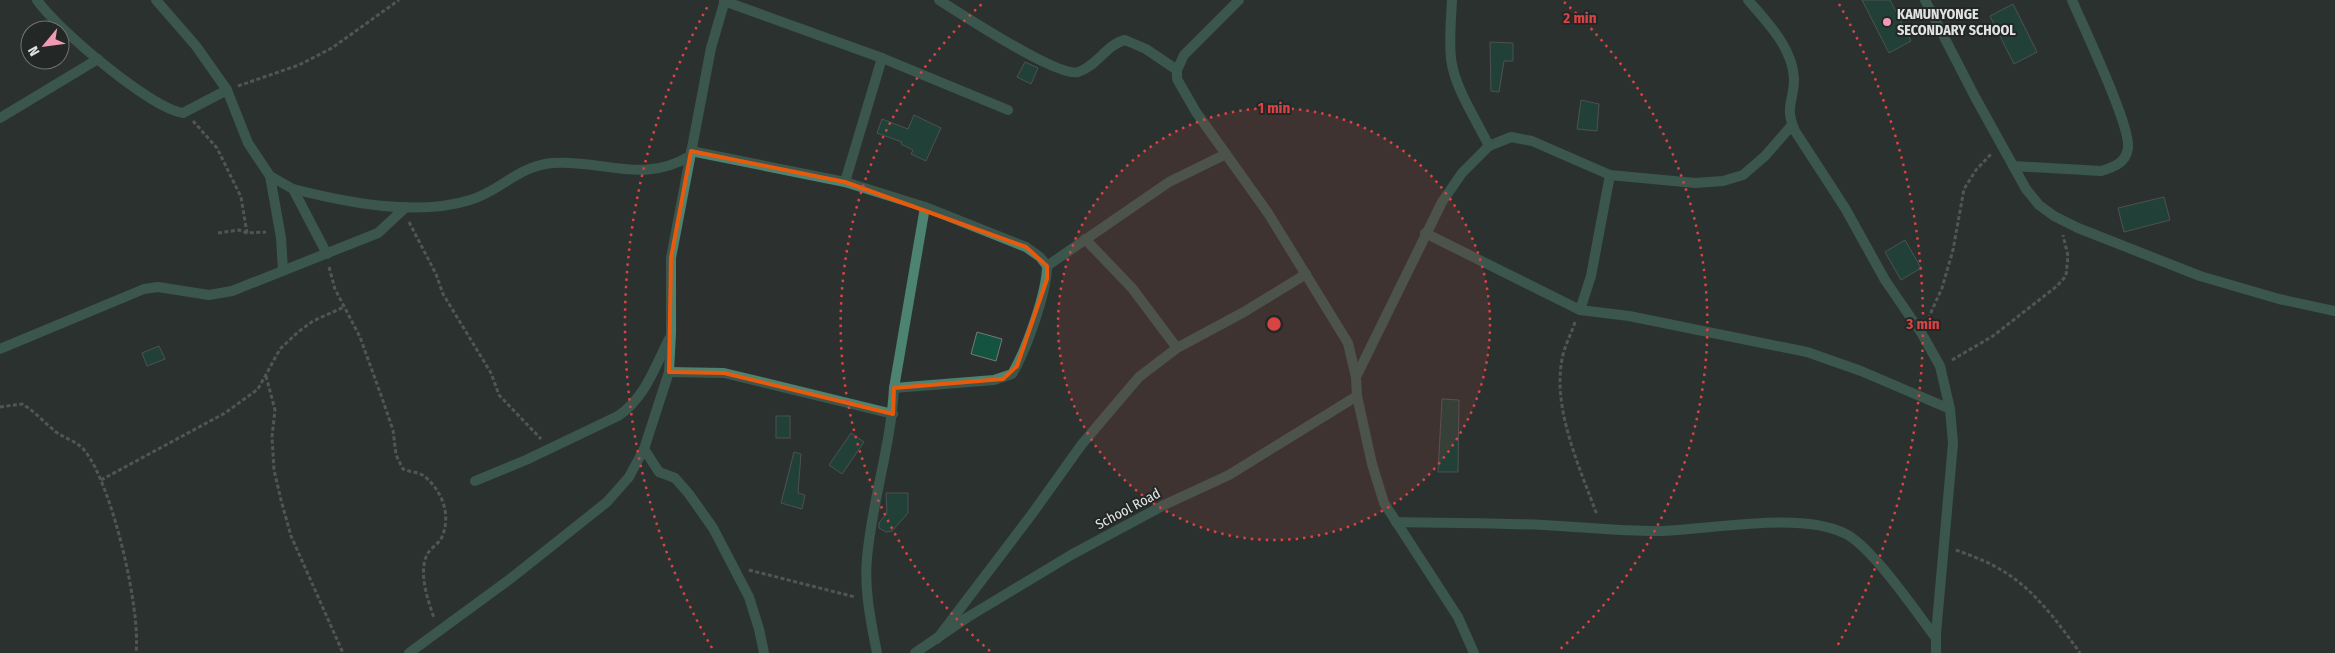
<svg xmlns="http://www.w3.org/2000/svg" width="2335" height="653" viewBox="0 0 2335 653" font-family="'Fira Sans Condensed',sans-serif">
	<rect width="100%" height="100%" fill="#2c312f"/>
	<!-- building -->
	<g fill="#155341" stroke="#747977">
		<polygon points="1862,0 1890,0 1911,41 1889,53"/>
		<polygon points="2013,4 2037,52 2014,64 1990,16"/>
		<polygon points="1490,42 1513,43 1513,61 1504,61 1499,92 1491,91"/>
		<polygon points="1025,62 1038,68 1031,84 1017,77"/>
		<polygon points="1581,100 1599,104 1597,131 1577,129"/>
		<polygon points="914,115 941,128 926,161 911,154 913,150 901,144 902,142 877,133 882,119 908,129"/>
		<polygon points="2164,197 2170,220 2124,232 2118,208"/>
		<polygon points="1905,240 1921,268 1901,280 1885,252"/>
		<polygon points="977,332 1002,339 996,361 971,354"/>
		<polygon points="159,346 165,359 147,366 142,353"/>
		<polygon points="1442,399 1459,400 1458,472 1438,472"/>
		<rect x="776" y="416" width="14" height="22"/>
		<polygon points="851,433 864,442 842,474 829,465"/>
		<polygon points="794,452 801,454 798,493 805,495 802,509 781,503"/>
		<polygon points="886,493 908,493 908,513 892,531 886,532 879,528 879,523 887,513"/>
	</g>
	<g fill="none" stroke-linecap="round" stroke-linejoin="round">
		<!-- path -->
		<g stroke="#7e8381" stroke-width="3" stroke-dasharray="4 2.5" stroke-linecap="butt">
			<polyline points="238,86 299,65 332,48 399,0"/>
			<polyline points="193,121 217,148 241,197 247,233"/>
			<polyline points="409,222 436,274 443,294 491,373 499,395 541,439"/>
			<polyline points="218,233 239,230 247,233 266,232"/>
			<path d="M329 267 335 289 360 337 382 398 393 430 396 455 403 469C409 472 419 472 424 476 443 491 452 517 441 539 437 545 428 550 426 557 419 576 428 600 434 618"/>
			<polyline points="1928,319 1942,288 1953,250 1964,189 1976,170 1992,153"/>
			<path d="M1575 322C1572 332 1567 341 1564 351 1549 403 1580 468 1597 515"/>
			<polyline points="1952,360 1993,336 2057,286 2066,276 2068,256 2063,235"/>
			<polyline points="266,376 275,410 272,437 274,470 281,500 291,536 343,653"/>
			<path d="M0 407 22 404 27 407C37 414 46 424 56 432 66 439 77 441 85 451 112 485 141 609 136 653"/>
			<polyline points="101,480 225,413 258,389 280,349 298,332 313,321 344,307"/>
			<path d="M1956 550C1969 555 1984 560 1996 567 2032 586 2057 621 2080 653"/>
			<polyline points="749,570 855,597"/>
		</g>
		<!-- service -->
		<path stroke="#4c8371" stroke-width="10" d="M2013 166 2101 171C2114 167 2126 163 2128 148 2131 126 2083 26 2072 0"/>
		<!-- minor -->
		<g stroke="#4c8371" stroke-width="10">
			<path d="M37 0C56 28 150 108 183 113L227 90"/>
			<polyline points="156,0 196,46 227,90 248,143 270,176 293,189 327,254"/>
			<path d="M939 0C960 13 1058 78 1078 72 1096 67 1107 44 1125 40L1146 49 1177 70"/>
			<polyline points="1239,0 1184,55 1177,70 1177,79 1196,112 1268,213 1348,343 1356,377 1357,396 1372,464 1384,503 1458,617 1474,653"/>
			<path d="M1452 0C1451 20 1449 39 1451 59 1455 89 1476 119 1489 146"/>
			<path d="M1748 0C1767 22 1793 48 1794 79 1794 102 1784 106 1795 131L1845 208 1885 280 1922 334 1940 366 1950 409 1953 443 1936 634V653"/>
			<polyline points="1925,0 1975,97 2026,189 2039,205 2054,216 2078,228 2200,276 2279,299 2335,311"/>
			<polyline points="724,1 882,58 1008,110"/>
			<polyline points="0,118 98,59"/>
			<path d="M691 151 845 182 925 207 1026 247 1040 257 1047 266C1047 292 1026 351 1012 374L994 380 894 388"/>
			<polyline points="270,176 281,238 283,270"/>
			<polyline points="845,182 882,58"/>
			<path d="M293 189C345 202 416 217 470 200 501 191 516 167 552 163 602 159 642 185 690 156"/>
			<polyline points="1425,233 1580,310 1629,316 1807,352 1861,371 1950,409"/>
			<polyline points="1085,239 1132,288 1177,348"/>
			<polyline points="1047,266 1169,182 1226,154"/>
			<polyline points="1580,310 1591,276 1610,175"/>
			<polyline points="0,349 144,289 158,287 209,295 232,291 378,233 406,207"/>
			<polyline points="669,372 724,373 893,414"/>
			<polyline points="1356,377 1442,202 1462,173 1489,146 1511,137 1532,141 1610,175 1695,183 1723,181 1743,175 1765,156 1792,125"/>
			<polyline points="644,449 659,472 675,478 689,494 713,528 749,597 759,629 764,653"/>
			<path d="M475 481 526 460 618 416C645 398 655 367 669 339"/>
			<path d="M1396 522C1445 523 1495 523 1544 525 1582 527 1619 531 1657 531 1710 530 1798 511 1844 533 1871 545 1916 612 1936 638"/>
			<polyline points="937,639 1032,514 1082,444 1139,377 1177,348 1244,312 1306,274"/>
			<polyline points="409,653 510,579 607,502 629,477 644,449 669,372 671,333 671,258 711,48 725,0"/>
			<path d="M877 653C871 622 864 590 867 558 872 501 891 446 894 388L925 207"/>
			<polyline points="915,653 968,617 1071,555 1164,505 1229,475 1357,396"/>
		</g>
	</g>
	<!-- marked area -->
	<path d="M0 0H2335V653H0ZM691 151 845 182 1026 247 1047 266V279L1017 366 1003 379 894 388 893 414 724 373 669 372 671 258Z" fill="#2c312f" fill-opacity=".55" fill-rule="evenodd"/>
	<path fill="none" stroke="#e8590c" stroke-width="4" stroke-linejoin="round" d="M691 151 845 182 1026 247 1047 266V279L1017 366 1003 379 894 388 893 414 724 373 669 372 671 258Z"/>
	<!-- distance rings -->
	<circle cx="1274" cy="324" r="216" fill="#d84444" fill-opacity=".12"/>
	<g fill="none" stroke="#d84444" stroke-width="2.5" stroke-dasharray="2.5 5">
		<circle cx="1274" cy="324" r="216"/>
		<path d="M990 651A433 433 0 0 1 984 2M1564 2A433 433 0 0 1 1558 651"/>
		<path d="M712 648A649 649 0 0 1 709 4M1839 4A649 649 0 0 1 1836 648"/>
	</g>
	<!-- markers -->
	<circle fill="#f19ab3" stroke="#232725" stroke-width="2" cx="1887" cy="22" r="5"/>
	<g text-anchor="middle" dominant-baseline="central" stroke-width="4" stroke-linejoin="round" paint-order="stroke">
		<!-- poi labels -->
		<g font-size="14" font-weight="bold" fill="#e0e3e2" stroke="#232725" text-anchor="start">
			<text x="1897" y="14">KAMUNYONGE<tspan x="1897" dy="16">SECONDARY SCHOOL</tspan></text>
		</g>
		<!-- street labels -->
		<g font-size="14" fill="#e0e3e2" stroke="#232725">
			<text transform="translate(1128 509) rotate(-28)">School Road</text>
		</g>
	</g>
	<circle cx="1274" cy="324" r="8" fill="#d84444" stroke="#232725" stroke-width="2.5"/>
	<g font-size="15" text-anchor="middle" font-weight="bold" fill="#d84444" stroke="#232725" stroke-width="4" stroke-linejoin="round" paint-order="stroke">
		<text x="1580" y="23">2 min</text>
		<text x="1274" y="113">1 min</text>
		<text x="1923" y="329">3 min</text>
	</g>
	<!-- north arrow -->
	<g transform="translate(45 45) rotate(241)"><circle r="24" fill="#232725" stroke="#6f7271"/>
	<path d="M0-4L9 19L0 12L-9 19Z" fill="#f19ab3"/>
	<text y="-8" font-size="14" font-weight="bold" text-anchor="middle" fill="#e0e3e2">N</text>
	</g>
</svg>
